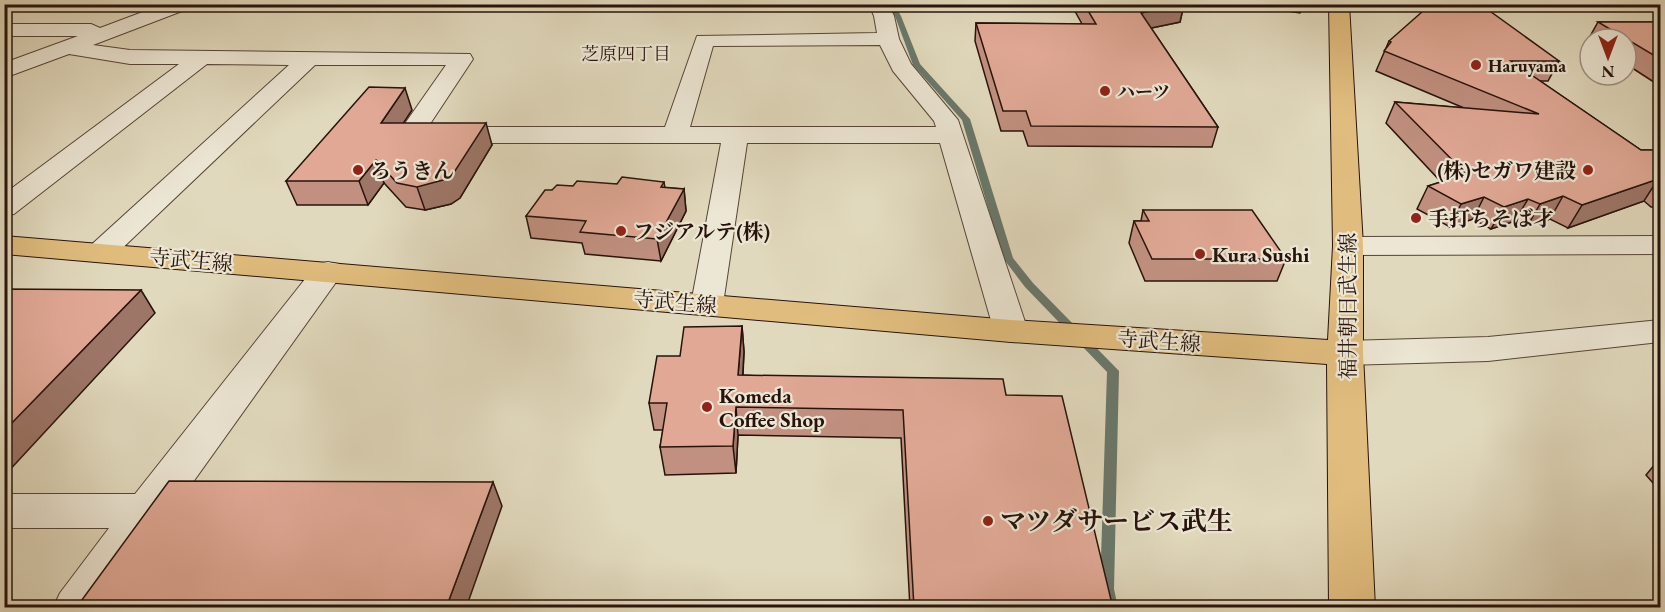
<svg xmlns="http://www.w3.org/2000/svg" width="1665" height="612" viewBox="0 0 1665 612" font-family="'EB Garamond','Noto Serif JP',serif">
	<rect width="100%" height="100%" fill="#e1d9bd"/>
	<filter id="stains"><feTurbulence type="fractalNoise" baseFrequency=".00333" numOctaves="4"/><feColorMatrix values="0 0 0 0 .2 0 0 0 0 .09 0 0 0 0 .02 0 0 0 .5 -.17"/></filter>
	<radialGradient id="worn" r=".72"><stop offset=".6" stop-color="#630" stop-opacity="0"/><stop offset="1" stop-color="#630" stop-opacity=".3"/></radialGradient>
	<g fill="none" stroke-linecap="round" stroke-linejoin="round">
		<!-- stream -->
		<polygon fill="#69786b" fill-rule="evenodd" points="888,4 894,4 901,16 920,64 970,119 1013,258 1033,283 1119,371 1114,589 1118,608 1103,608 1100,589 1107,372 1025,287 1003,258 962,120 913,65 895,16"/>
		<!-- minor casing -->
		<g stroke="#564438" stroke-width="2">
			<g id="minor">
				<path d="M164 4H192L190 8 93 45 130 50 470 54 473 59 428 127H665L697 36 877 33 874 16 869 4H888L894 16 899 39 911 64 958 120 1028 331 1023 339 1011 342 999 339 994 331 940 143H747L723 304 719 311 707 314 695 311 691 304 721 143H410L401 140 397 135 446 65H315L112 258 101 261 90 258 86 252 90 246 289 65 207 64 14 214 4 216V194L179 64H130L69 54 4 78V63L78 36H4V24H91L100 28ZM880 45 893 71 934 121 936 127H690L713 46Z"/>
				<polygon points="1660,236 1660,254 1348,255 1337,252 1333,246 1337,240 1348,237"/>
				<polygon points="328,262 339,264 344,271 103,608 53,608 60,593 109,528 4,528 4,494 135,494 317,264"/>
				<polygon points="1660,320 1660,342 1488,361 1345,365 1333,361 1327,353 1333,345 1345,341 1488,337"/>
			</g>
		</g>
		<!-- major casing -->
		<g stroke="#28130c" stroke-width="2">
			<polygon id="major" points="1329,4 1349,4 1363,246 1363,353 1375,608 1329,608 1327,364 1011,342 4,254 4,236 1011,320 1328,340 1333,246"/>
		</g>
		<!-- minor -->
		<use href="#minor" fill="#ece6d4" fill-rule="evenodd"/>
		<!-- major -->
		<use href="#major" fill="#e0bc7e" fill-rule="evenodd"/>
	</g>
	<!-- wall -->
	<g fill="#c19080" stroke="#28130c" stroke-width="1.5">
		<polygon points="1071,4 1184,4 1180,22 1151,28 1218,127 1212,147 1028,146 1023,131 1001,131 975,41 976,23 1082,24"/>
		<polygon points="1264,4 1303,4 1300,13 1267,8"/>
		<polygon points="1598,22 1660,22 1660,86 1626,64 1626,39 1590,39 1590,41 1588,40"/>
		<polygon points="1389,41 1559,61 1548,81 1540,81 1641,150 1660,150 1660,207 1651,207 1644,201 1568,228 1550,219 1527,227 1515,221 1491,229 1473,219 1450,227 1417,209 1428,186 1441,182 1386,123 1395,102 1464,108 1376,71"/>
		<polygon points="412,110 403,123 492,145 460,198 451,204 425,210 406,207 384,183 368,205 297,205 286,181"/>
		<polygon points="664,182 665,188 684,189 686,211 661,261 585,254 582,243 531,238 526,216 552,190 573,186"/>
		<polygon points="1143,210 1286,259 1277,281 1145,281 1129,243 1134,221 1141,221"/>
		<polygon points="742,326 744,352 743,375 1006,395 1113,608 910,608 901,438 738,435 736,473 665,475 660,447 663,430 654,430 649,403 680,356"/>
		<polygon points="1660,404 1660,415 1655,410"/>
		<polygon points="1660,458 1660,491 1646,475"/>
	</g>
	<!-- shaded-wall -->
	<g fill="#9d7668" stroke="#28130c" stroke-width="1.5">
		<polygon points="1184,4 1180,22 1137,31 1141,13"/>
		<polygon points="405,88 412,110 389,145 381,123"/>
		<polygon points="486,123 492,145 460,198 451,204 425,210 417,187"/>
		<polygon points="376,160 384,183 368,205 359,181"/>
		<polygon points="1658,179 1644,201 1568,228 1582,205"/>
		<polygon points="684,189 686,211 661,261 657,239"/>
		<polygon points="1563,196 1550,219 1527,227 1540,204"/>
		<polygon points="1484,197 1473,219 1450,227 1461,204"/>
		<polygon points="1528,199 1515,221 1491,229 1504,207"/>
		<polygon points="141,290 155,313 4,476 4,431"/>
		<polygon points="742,326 744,352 741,402 738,375"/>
		<polygon points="736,407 738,435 736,473 733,446"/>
		<polygon points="493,482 502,506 466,608 446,608"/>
	</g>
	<!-- building -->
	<g fill="#e0a895" stroke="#28130c" stroke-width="1.5">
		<polygon points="1084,4 1184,4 1141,13 1218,127 1031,126 1026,111 1003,111 976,23 1096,24"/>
		<polygon points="1431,4 1480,4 1559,61 1511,61 1641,150 1660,150 1660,180 1658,179 1582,205 1563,196 1540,204 1528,199 1504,207 1484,197 1461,204 1428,186 1466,174 1395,102 1539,114 1384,51 1391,42 1389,41"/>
		<polygon points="1598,22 1660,22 1660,59"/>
		<polygon points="369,87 405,88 381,123 486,123 453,174 443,180 417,187 397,183 376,160 359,181 286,181"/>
		<polygon points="622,177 664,182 661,187 684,189 657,239 580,232 586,221 526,216 545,190 552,190 557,185 573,186 577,181 617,184"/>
		<polygon points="1143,210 1252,210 1286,259 1152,259 1134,221 1149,221"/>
		<polygon points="4,289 141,290 4,431"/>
		<polygon points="742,326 738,375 1003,379 1006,395 1062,396 1113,608 914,608 903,410 736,407 733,446 660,447 667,403 649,403 657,356 680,356 684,327"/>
		<polygon points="169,481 493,482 446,608 76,608"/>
	</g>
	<!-- markers -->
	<g fill="#8f2418" stroke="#ece6d4" stroke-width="2">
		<circle cx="1476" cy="65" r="6"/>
		<circle cx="1105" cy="91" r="6"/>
		<circle cx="358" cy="170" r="6"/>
		<circle cx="1588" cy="170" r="6"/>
		<circle cx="1416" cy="218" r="6"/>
		<circle cx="621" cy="231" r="6"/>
		<circle cx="1200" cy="254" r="6"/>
		<circle cx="707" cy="407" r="6"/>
		<circle cx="988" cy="521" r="6"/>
	</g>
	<g text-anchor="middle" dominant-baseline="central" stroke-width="4.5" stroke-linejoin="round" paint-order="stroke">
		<!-- far-neighbourhood labels -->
		<g font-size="18" fill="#28130c" stroke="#ece6d4">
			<text x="626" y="53">芝原四丁目</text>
		</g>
		<!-- far-poi labels -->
		<g font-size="18" font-weight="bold" fill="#28130c" stroke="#ece6d4" text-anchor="start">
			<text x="1488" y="65">Haruyama</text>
			<text x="1117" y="91">ハーツ</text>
		</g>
		<!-- poi labels -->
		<g font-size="21" font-weight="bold" fill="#28130c" stroke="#ece6d4" text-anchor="start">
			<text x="370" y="170">ろうきん</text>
			<text x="1576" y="170" text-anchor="end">(株)セガワ建設</text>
			<text x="1428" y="218">手打ちそば才</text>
			<text x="633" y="231">フジアルテ(株)</text>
			<text x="1212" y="254">Kura Sushi</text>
			<text x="719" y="395">Komeda<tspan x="719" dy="24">Coffee Shop</tspan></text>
		</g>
		<!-- street labels -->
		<g font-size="21" fill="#28130c" stroke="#ece6d4">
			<text transform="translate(191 260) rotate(5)">寺武生線</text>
			<text transform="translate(675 302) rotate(5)">寺武生線</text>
			<text transform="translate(1347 306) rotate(-90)">福井朝日武生線</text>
			<text transform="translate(1159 341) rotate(4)">寺武生線</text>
		</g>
		<!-- near-poi labels -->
		<g font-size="26" font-weight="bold" fill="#28130c" stroke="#ece6d4" text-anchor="start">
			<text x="1000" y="521">マツダサービス武生</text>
		</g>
	</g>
	<!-- margin -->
	<rect width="1665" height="612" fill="none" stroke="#e1d9bd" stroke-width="24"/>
	<rect x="6" y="6" width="1653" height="600" fill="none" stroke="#28130c" stroke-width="3"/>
	<rect x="12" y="12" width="1641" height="588" fill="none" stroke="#28130c" stroke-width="1.5"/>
	<!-- north arrow -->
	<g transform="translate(1608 57) rotate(180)"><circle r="28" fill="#ece6d4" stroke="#9e9284" stroke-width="1.5"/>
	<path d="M0-4.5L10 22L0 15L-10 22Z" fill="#8f2418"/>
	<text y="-9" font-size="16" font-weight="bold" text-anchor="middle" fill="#28130c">N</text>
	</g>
	<rect width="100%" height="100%" filter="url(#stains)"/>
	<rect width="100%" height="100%" fill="url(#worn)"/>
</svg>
